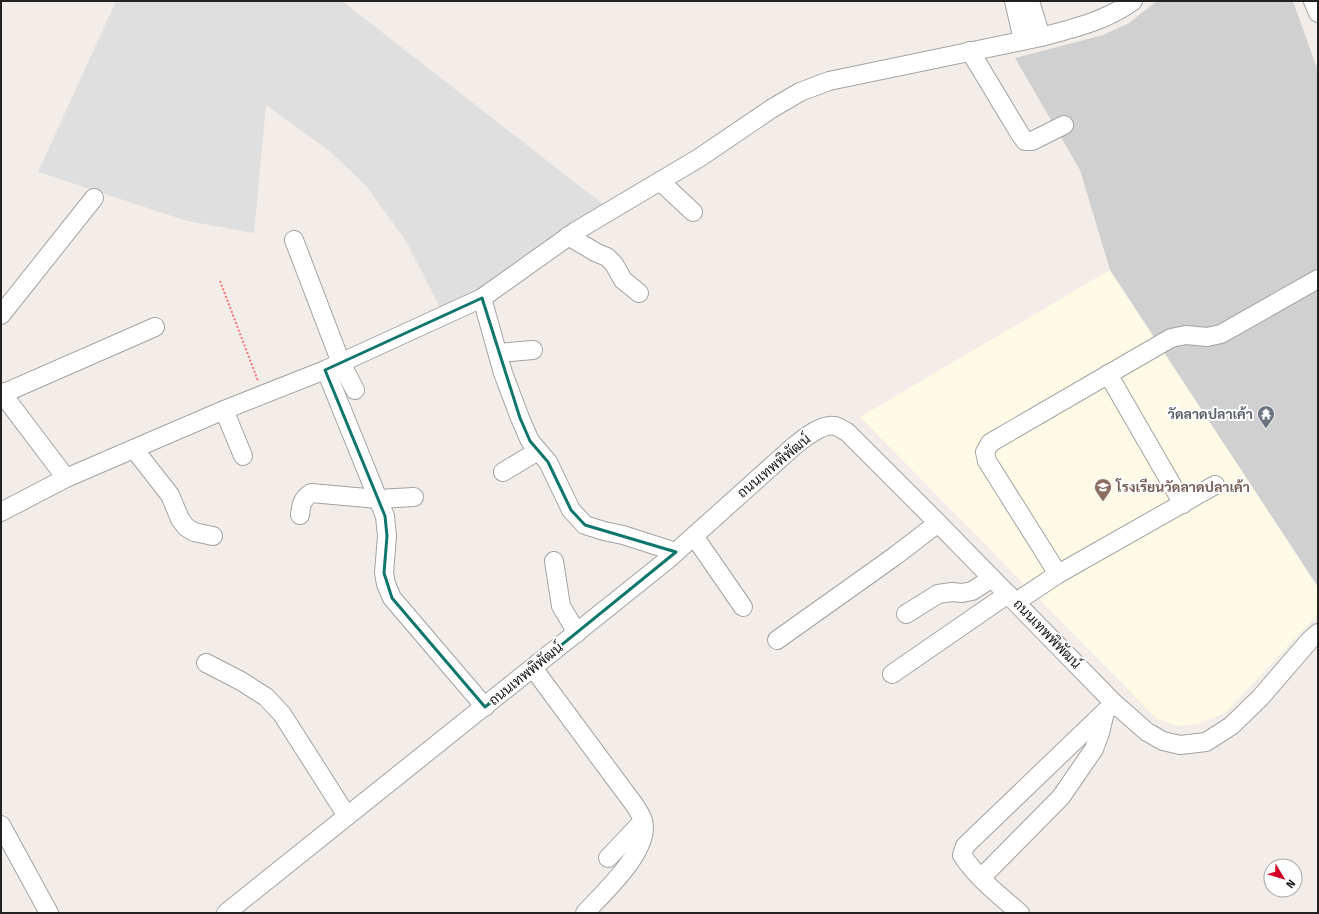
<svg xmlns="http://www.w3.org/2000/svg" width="1319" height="914" viewBox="0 0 1319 914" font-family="'Fira Sans',Sarabun,sans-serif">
	<rect width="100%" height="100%" fill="#f2ede9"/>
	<!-- residential -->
	<polygon fill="#e0dfdf" points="116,1 342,1 604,205 553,237 492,282 443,314 406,241 367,187 332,153 266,105 254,233 187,221 38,172"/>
	<!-- education -->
	<polygon fill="#fffae5" points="1110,270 1318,587 1318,614 1225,713 1198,724 1178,726 1157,719 860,417"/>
	<!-- religious -->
	<polygon fill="#d0d0d0" points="1157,1 1293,1 1318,71 1318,587 1110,270 1080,170 1015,58 1103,35 1129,23"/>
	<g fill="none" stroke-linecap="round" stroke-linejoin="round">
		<!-- minor casing -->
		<g stroke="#a3a3a3" stroke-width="20">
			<g id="minor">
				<polyline points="1014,1 1023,40"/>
				<polyline points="1030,1 1041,37"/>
				<polyline points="1313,1 1318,13"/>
				<polyline points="970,51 1020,134 1025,141 1032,141 1064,125"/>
				<polyline points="660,181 693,212"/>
				<polyline points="568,236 597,253 607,257 614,264 623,280 639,293"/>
				<polyline points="294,240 341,363 355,390"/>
				<polyline points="482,298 503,373 520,418 530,441 548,462 571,510 585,525 604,531 623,535 676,552"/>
				<polyline points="1,315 94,198"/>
				<polyline points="498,353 533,350"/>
				<polyline points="325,370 329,378 385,516 387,536 384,573 386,584 392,598 485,707"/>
				<polyline points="1108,374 1183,504"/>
				<polyline points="1,392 66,478"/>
				<polyline points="2,394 155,327"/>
				<polyline points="224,410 243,456"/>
				<polyline points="134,449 170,495 180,519 186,527 194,532 213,536"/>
				<polyline points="503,472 538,451"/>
				<path d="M1 512 66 478 224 410 325 370 482 298 576 231 699 158 771 109 800 92 829 81 1041 37C1074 28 1106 21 1133 1"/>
				<path d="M300 515C301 505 302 499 311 493L378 499 414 497"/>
				<polyline points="694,536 743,607"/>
				<polyline points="554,561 561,606 577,633"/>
				<polyline points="1058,574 987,461 985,452 990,443 1171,338 1186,335 1207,337 1221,334 1318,279"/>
				<polyline points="1016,602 1058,574 1215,485"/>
				<polyline points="906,614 938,594 952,592 962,593 972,591 992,578"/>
				<polyline points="777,640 895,556 938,523"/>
				<polyline points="206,663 241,681 266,697 282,714 347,816"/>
				<path d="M533 668 636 807C638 811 642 816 643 821 651 850 603 893 585 913"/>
				<polyline points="892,674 1008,594"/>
				<polyline points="1,825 49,913"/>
				<polyline points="608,858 643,821"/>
				<polyline points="981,878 1061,797 1094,749 1100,733 1105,712"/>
				<path d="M226 913 666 561 793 447C803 439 822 423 835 426 839 427 843 430 847 432L938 523 1114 703 1147 732 1163 741 1180 745 1206 742 1231 726 1260 698 1310 640 1318 633"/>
				<path d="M1020 913C999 895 977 878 962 855L965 846 1114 703"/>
			</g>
		</g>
		<!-- path -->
		<polyline stroke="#f9737d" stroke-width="2" stroke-dasharray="2 2" stroke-linecap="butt" points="220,281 258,381"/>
		<!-- minor -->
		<use href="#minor" stroke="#fff" stroke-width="18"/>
	</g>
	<!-- marked area -->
	<path fill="none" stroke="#0f766e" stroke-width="3" stroke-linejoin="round" d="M482 298 520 418 530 441 548 462 571 510 585 525 676 552 485 707 392 598 384 573 387 536 385 516 325 370Z"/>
	<!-- icons -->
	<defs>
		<g id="temple-pin" transform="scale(0.9)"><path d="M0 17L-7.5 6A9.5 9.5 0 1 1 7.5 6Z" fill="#6b7280" stroke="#fff"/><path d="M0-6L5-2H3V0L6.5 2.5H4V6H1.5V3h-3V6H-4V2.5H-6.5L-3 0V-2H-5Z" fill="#fff"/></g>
		<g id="school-pin" transform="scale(0.9)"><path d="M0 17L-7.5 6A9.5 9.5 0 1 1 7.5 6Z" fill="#8d6e63" stroke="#fff"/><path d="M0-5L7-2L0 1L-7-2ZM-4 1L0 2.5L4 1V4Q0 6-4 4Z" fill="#fff"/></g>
	</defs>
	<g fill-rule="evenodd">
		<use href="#temple-pin" x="1266" y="414"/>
		<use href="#school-pin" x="1103" y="487"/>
	</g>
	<g text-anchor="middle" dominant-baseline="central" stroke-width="4" stroke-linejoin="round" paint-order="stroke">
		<!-- worship labels -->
		<g font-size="14" font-weight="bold" fill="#5b616d" stroke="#fff" text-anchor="end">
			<text x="1253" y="414">วัดลาดปลาเค้า</text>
		</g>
		<!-- street labels -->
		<g font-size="14" fill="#222" stroke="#fff">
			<text transform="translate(774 466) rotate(-40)">ถนนเทพพิพัฒน์</text>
			<text transform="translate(1047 634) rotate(46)">ถนนเทพพิพัฒน์</text>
			<text transform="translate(526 674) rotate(-39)">ถนนเทพพิพัฒน์</text>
		</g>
		<!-- education labels -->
		<g font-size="14" font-weight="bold" fill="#785e54" stroke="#fff" text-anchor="start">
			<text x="1116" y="487">โรงเรียนวัดลาดปลาเค้า</text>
		</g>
	</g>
	<!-- border -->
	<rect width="1319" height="914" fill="none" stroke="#222222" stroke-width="4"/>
	<!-- north arrow -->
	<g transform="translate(1283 878) rotate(128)"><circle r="19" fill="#ffffff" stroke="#a7a7a7"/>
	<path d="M0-3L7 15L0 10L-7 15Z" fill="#d20226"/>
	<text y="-6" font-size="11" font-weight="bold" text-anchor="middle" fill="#222222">N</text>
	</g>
</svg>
